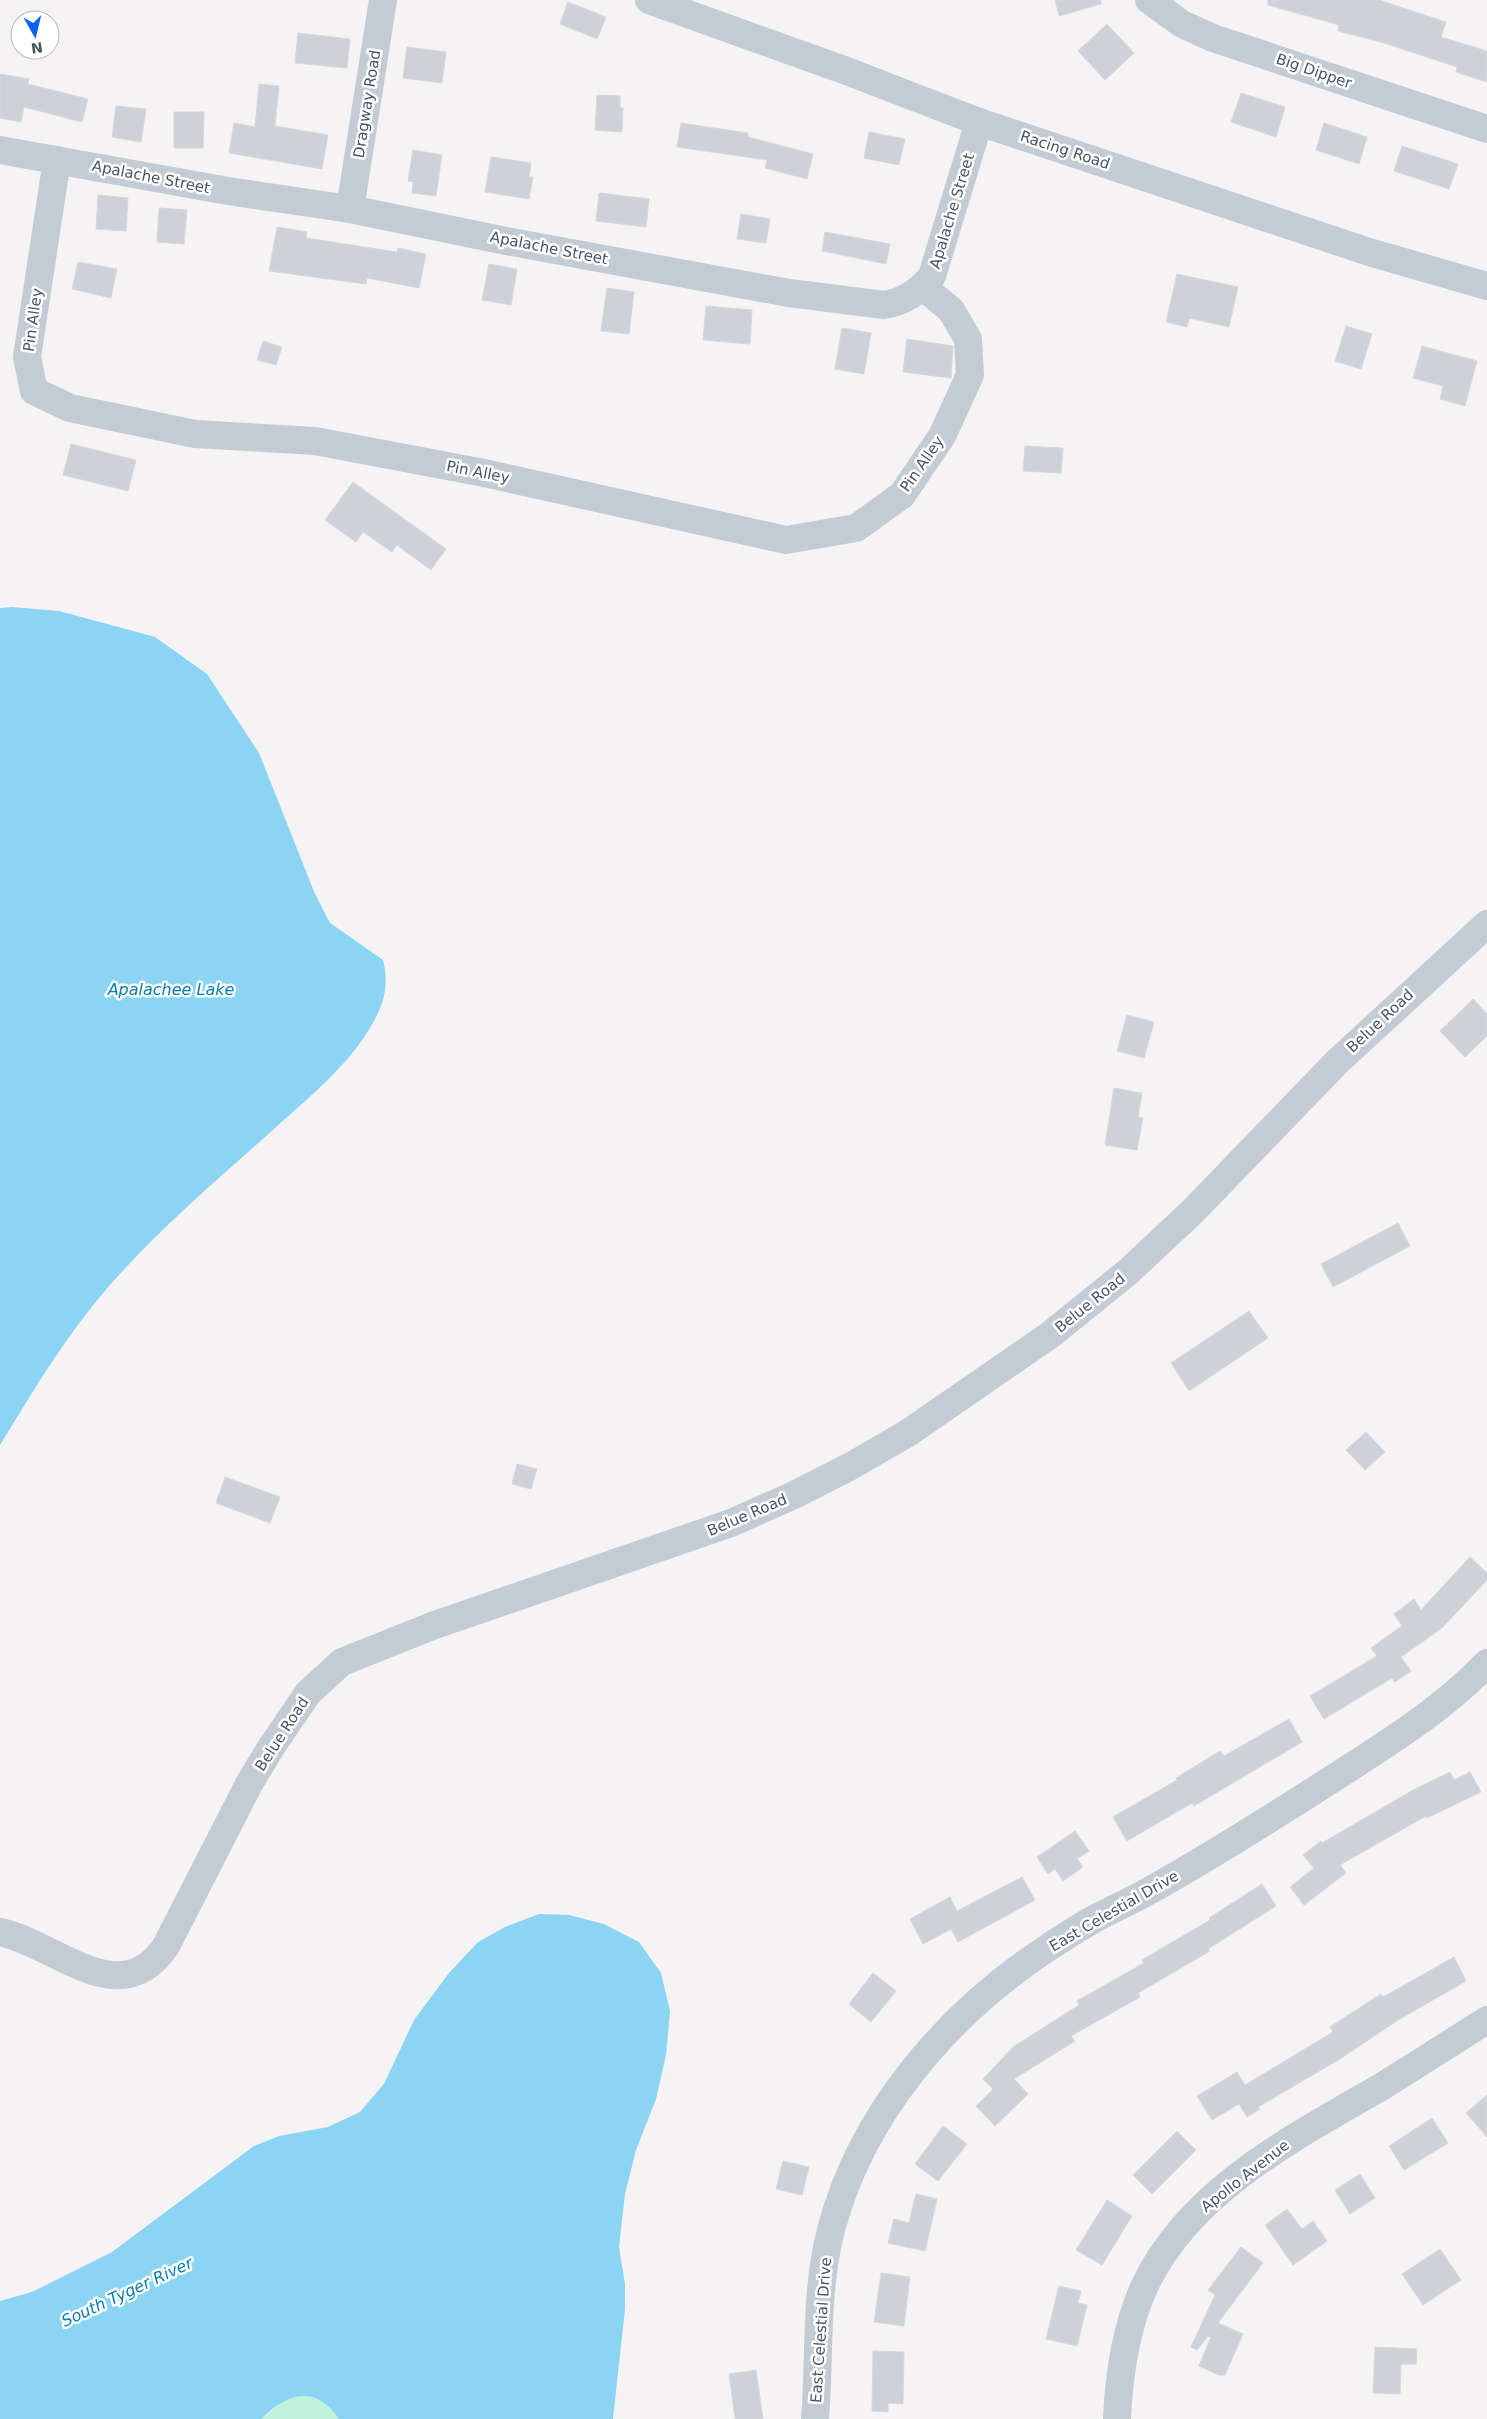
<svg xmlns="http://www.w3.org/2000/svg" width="1487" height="2419" viewBox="0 0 1487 2419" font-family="'DejaVu Sans',sans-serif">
	<rect width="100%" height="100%" fill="#f5f3f3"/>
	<!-- green -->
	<path fill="#c0f3d9" d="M303 2395C322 2399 328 2403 339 2419H261L284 2401Z"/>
	<!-- water -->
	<g fill="#8bd4f3">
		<path d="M12 607 59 611 155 637 207 674 259 753 315 894 330 923 383 960C389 982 385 1001 374 1021 350 1065 310 1096 274 1129 217 1180 159 1229 109 1286 67 1334 33 1391 0 1445V608Z"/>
		<path d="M539 1914 569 1915 604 1924 639 1942 661 1973 670 2011 666 2055 656 2099 636 2150 625 2194 619 2247 625 2284V2309L613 2419H339C315 2384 288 2393 261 2419H0V2301L32 2292 112 2252 254 2146 279 2136 328 2127 360 2112 384 2084 414 2020 449 1973 478 1942 505 1927Z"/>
	</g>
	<!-- building -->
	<g fill="#cfd1d8" stroke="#d7d8de">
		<polygon points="1055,0 1101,0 1101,4 1059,16"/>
		<polygon points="1268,0 1379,0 1446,22 1441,37 1487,51 1487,82 1456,72 1457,67 1384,43 1338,31 1339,25 1268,5"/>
		<polygon points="568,2 606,17 597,39 560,24"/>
		<polygon points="1107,24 1134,53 1105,80 1078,51"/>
		<polygon points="298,33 350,39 347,68 295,63"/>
		<polygon points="407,47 446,52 442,83 403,78"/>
		<polygon points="0,74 29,79 28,84 88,99 82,122 24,107 21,122 0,118"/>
		<polygon points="259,84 279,86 275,126 328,135 322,169 229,153 234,123 255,127"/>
		<polygon points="1241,93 1285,107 1276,137 1231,122"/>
		<polygon points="597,95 620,96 620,108 623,108 622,132 595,130"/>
		<polygon points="116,106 146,109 141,142 112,137"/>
		<polygon points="174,112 204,112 203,148 174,148"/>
		<polygon points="681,123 748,133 748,137 813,154 807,179 765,168 767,160 677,147"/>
		<polygon points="1324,123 1367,137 1359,164 1316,150"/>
		<polygon points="869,132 905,139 899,165 864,158"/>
		<polygon points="1402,146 1458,164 1449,189 1394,171"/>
		<polygon points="413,150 442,155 436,196 412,193 413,182 408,181"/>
		<polygon points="491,157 531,163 529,177 533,177 529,199 485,192"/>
		<polygon points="599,193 649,199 646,227 596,221"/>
		<polygon points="98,195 128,198 126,231 96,229"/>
		<polygon points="159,208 187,210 184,244 157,242"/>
		<polygon points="741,214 770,219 766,243 737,239"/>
		<polygon points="277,227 307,232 306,238 397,252 398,248 426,254 419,288 367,278 366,284 269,271"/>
		<polygon points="825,232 890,244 886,264 822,251"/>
		<polygon points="78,262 117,269 111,298 72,289"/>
		<polygon points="489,264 517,269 511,305 482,300"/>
		<polygon points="1177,274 1238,287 1229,327 1189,318 1187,327 1166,322"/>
		<polygon points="607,288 634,292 629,334 601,331"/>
		<polygon points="706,306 752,310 750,344 703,340"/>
		<polygon points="1346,326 1372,334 1361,369 1335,361"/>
		<polygon points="842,328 871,333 864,374 835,369"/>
		<polygon points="907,339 953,346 951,378 903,372"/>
		<polygon points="263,341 282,347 276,365 257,360"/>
		<polygon points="1422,346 1477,361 1465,406 1440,399 1443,386 1413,378"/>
		<polygon points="71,444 136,460 128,491 63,475"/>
		<polygon points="1025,446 1063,448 1061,473 1023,471"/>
		<polygon points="353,482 446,549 431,570 397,545 392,552 363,532 356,542 325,520"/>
		<polygon points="1473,999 1487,1014 1487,1036 1465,1057 1440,1031"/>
		<polygon points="1127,1015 1154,1022 1144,1058 1117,1051"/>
		<polygon points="1114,1088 1142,1093 1138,1117 1143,1118 1137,1150 1105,1145"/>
		<polygon points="1398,1223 1410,1246 1333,1287 1321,1264"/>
		<polygon points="1249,1311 1268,1338 1189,1391 1171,1363"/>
		<polygon points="1366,1432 1385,1452 1365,1470 1346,1450"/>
		<polygon points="517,1464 537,1469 531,1489 512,1484"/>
		<polygon points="225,1477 280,1497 270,1523 216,1503"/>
		<polygon points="1470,1557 1487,1573 1487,1580 1442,1628 1401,1657 1411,1671 1395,1682 1392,1678 1324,1719 1310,1696 1377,1656 1371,1648 1402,1626 1394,1614 1414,1599 1421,1610"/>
		<polygon points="1289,1719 1302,1742 1194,1806 1192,1803 1127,1841 1113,1817 1177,1780 1176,1778 1220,1751 1224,1756"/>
		<polygon points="1450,1772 1454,1780 1470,1772 1481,1792 1427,1818 1426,1816 1340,1865 1346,1873 1304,1905 1290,1887 1314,1868 1303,1855 1321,1841 1322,1843 1413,1790"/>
		<polygon points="1075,1831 1089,1851 1077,1859 1083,1867 1063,1881 1055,1869 1048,1874 1037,1857"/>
		<polygon points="1022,1877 1035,1900 958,1942 951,1929 923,1944 910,1919 950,1897 957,1911"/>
		<polygon points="1262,1884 1276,1906 1208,1949 1210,1951 1138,1993 1140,1997 1071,2036 1075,2041 1014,2079 1028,2094 995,2126 976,2106 993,2089 983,2079 1013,2047 1079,2005 1077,2001 1144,1963 1142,1960 1210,1920 1209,1918"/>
		<polygon points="1454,1957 1466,1981 1398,2020 1340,2059 1258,2107 1260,2109 1247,2117 1239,2104 1212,2120 1197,2096 1237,2072 1245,2085 1333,2032 1330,2027 1381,1994 1383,1997"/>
		<polygon points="873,1973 896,1991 871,2022 849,2004"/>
		<polygon points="1487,2095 1487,2137 1466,2113"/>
		<polygon points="1432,2118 1448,2143 1404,2170 1389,2146"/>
		<polygon points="943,2126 967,2144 938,2181 915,2164"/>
		<polygon points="1177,2131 1196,2150 1152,2194 1133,2175"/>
		<polygon points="783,2161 809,2167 802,2195 776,2189"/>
		<polygon points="1360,2174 1375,2198 1350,2214 1335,2190"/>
		<polygon points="916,2194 937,2199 925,2251 888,2243 894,2219 909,2223"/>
		<polygon points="1107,2200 1132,2216 1102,2265 1076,2250"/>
		<polygon points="1287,2209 1302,2229 1313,2221 1327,2241 1293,2265 1265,2225"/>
		<polygon points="1241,2247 1263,2263 1218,2323 1243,2334 1225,2375 1219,2375 1199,2366 1211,2337 1208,2336 1197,2350 1191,2347 1215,2295 1208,2290"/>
		<polygon points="1440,2249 1461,2280 1423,2305 1402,2274"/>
		<polygon points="881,2273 910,2277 904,2326 874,2322"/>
		<polygon points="1059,2286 1081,2291 1078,2303 1087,2305 1077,2346 1046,2339"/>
		<polygon points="1375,2347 1417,2349 1416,2364 1401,2364 1400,2394 1373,2393"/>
		<polygon points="873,2351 904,2352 903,2404 888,2403 888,2412 872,2411"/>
		<polygon points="756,2370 763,2419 735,2419 729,2374"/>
	</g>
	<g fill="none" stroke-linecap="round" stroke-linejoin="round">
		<!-- minor -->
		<g stroke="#c3ccd5" stroke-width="28">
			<polyline points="649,0 844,70 979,122 1369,252 1487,286"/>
			<polyline points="1149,0 1182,24 1213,38 1487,129"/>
			<path d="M0 150 228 191 350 209 506 241 789 293 884 305C904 302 919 292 932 276L979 122"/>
			<polyline points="57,160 27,357 34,391 70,408 195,434 315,441 484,473 786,540 856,528 902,495 942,436 970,375 968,339 951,310 923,287"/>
			<polyline points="350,209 383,0"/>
			<path d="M0 1932C57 1944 120 2014 166 1946L249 1784 270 1749 308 1693 342 1662 432 1626 731 1523 792 1496 851 1466 908 1433 1050 1335 1129 1271 1193 1211 1337 1062 1487 924"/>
			<path d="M815 2419C820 2356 815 2291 831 2230 861 2115 945 2017 1043 1951 1061 1939 1079 1927 1098 1917 1117 1907 1137 1898 1156 1887 1223 1849 1289 1807 1354 1765 1402 1734 1448 1704 1487 1663"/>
			<path d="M1117 2419C1119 2373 1126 2325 1146 2283 1192 2189 1295 2137 1381 2087 1417 2065 1452 2042 1487 2020"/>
		</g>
	</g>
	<g text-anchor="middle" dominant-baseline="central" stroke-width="5" stroke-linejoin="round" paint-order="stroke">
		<!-- street labels -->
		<g font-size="15" fill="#495462" stroke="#fff">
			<text transform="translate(1314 71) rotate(19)">Big Dipper</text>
			<text transform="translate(367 104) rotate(-81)">Dragway Road</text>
			<text transform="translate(1065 150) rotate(18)">Racing Road</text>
			<text transform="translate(151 177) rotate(11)">Apalache Street</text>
			<text transform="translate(952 211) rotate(-73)">Apalache Street</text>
			<text transform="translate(549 248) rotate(11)">Apalache Street</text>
			<text transform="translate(33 320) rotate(-82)">Pin Alley</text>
			<text transform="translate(922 464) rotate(-55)">Pin Alley</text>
			<text transform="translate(478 472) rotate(11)">Pin Alley</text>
			<text transform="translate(1380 1021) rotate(-43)">Belue Road</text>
			<text transform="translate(1090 1303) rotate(-39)">Belue Road</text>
			<text transform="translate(747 1515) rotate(-23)">Belue Road</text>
			<text transform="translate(282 1734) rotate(-57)">Belue Road</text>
			<text transform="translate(1114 1911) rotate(-30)">East Celestial Drive</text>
			<text transform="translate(1245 2176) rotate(-38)">Apollo Avenue</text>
			<text transform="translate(821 2330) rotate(-86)">East Celestial Drive</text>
		</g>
		<!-- water labels -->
		<g font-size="16" font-style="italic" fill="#037eb3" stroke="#fff">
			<text x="171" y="989">Apalachee Lake</text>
			<text transform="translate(127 2292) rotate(-25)">South Tyger River</text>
		</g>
	</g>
	<!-- north arrow -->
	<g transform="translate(35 35) rotate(172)"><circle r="24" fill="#ffffff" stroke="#b6bbc0"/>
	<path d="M0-4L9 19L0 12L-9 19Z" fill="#0f5ef3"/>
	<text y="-8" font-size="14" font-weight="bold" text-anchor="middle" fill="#495462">N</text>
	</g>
</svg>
